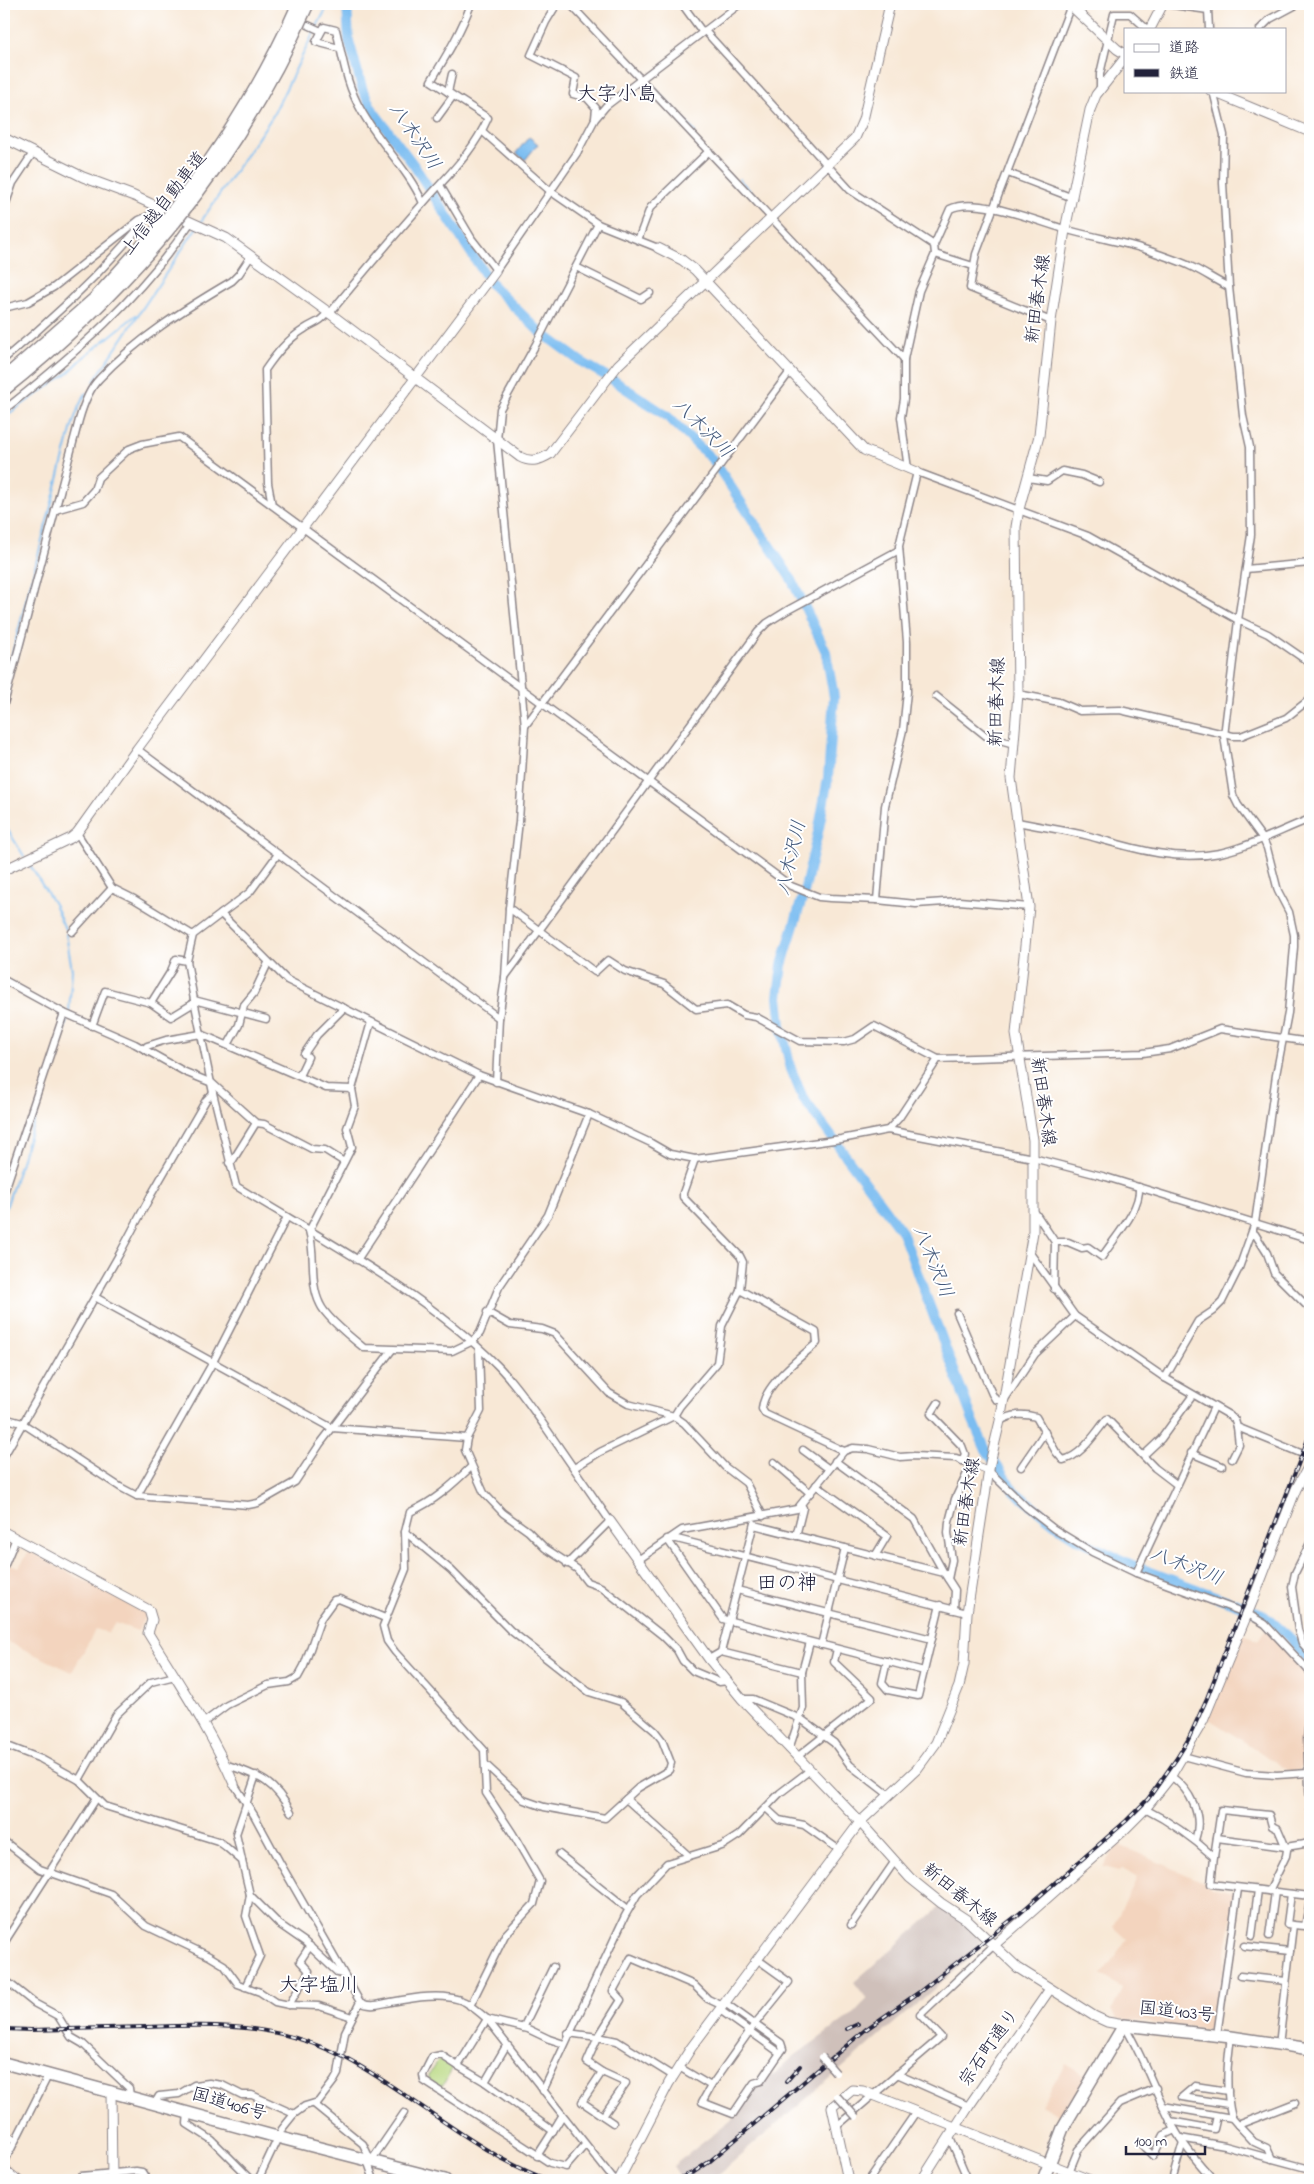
<svg xmlns="http://www.w3.org/2000/svg" width="1314" height="2184" viewBox="0 0 1314 2184" font-family="'Indie Flower','Klee One',sans-serif">
	<rect width="100%" height="100%" fill="#fff"/>
	<filter id="ink" filterUnits="userSpaceOnUse"><feTurbulence type="fractalNoise" baseFrequency=".02" numOctaves="2"/><feDisplacementMap in="SourceGraphic" scale="10" xChannelSelector="R" yChannelSelector="G"/><feConvolveMatrix kernelMatrix="1 2 1 2 8 2 1 2 1" color-interpolation-filters="sRGB"/></filter>
	<filter id="wash" filterUnits="userSpaceOnUse"><feTurbulence type="fractalNoise" baseFrequency=".0096" numOctaves="4" result="noise"/><feDisplacementMap in="SourceGraphic" scale="20" xChannelSelector="R" yChannelSelector="G"/><feGaussianBlur stdDeviation="1.12" result="paint"/><feColorMatrix in="noise" values="0 0 0 0 0 0 0 0 0 0 0 0 0 0 0 0 0 1.4 0 .05"/><feComposite in="paint" operator="in"/></filter>
	<g filter="url(#wash)">
		<rect width="100%" height="100%" fill="#f8e8d6"/>
		<!-- built -->
		<g fill="#f3d4be">
			<polygon points="29,1551 146,1614 138,1631 115,1623 108,1633 96,1629 72,1672 4,1640 4,1578 9,1564 19,1567"/>
			<polygon points="1265,1629 1310,1676 1304,1761 1299,1771 1291,1772 1209,1719 1243,1632 1258,1641"/>
			<polygon points="1117,1844 1206,1883 1210,1887 1235,1892 1214,2030 1117,2019 1112,2011 1122,1988 1102,1974 1127,1939 1113,1926 1137,1878 1122,1868 1120,1871 1103,1867"/>
			<polygon points="1065,2064 1087,2077 1063,2118 1041,2105"/>
		</g>
		<!-- industrial -->
		<polygon fill="#cfc0ba" points="940,1907 968,1926 981,1941 970,1958 712,2180 682,2180 673,2166 733,2119 758,2081 775,2074 793,2057 854,2013 867,1999 854,1982"/>
		<!-- green -->
		<polygon fill="#b8d880" stroke="#6d7d5e" points="440,2057 455,2064 441,2088 429,2080 429,2075"/>
		<!-- water -->
		<polygon fill="#7cbdf1" stroke="#4f7096" points="529,137 538,144 525,160 516,153"/>
		<g fill="none" stroke-linecap="round" stroke-linejoin="round">
			<!-- stream -->
			<g stroke="#7cbdf1" stroke-width="2">
				<polyline points="317,26 329,4"/>
				<polyline points="646,79 695,132"/>
				<polyline points="739,179 754,195"/>
				<polyline points="200,223 272,117 315,30"/>
				<polyline points="94,381 197,227"/>
				<polyline points="4,417 68,373 84,357 136,315"/>
				<polyline points="4,685 72,426 79,406 86,393"/>
				<polyline points="4,824 24,856"/>
				<polyline points="28,862 54,904 65,929"/>
				<polyline points="66,934 72,970 69,1012"/>
				<polyline points="4,1214 68,1017"/>
			</g>
			<!-- river -->
			<polyline stroke="#7cbdf1" stroke-width="10" points="347,4 349,41 363,91 374,112 413,164 492,285 539,331 580,361 613,380 667,416 714,461 792,580 826,652 834,697 828,778 819,828 804,892 782,965 778,997 781,1026 791,1069 803,1098 902,1232 972,1418 985,1448 1014,1491 1059,1527 1076,1538 1132,1565 1263,1614 1288,1636 1310,1662"/>
		</g>
	</g>
	<g filter="url(#ink)">
		<g fill="none" stroke-linecap="round" stroke-linejoin="round">
			<!-- street casing -->
			<g stroke="#8d8588" stroke-width="9">
				<g id="street">
					<polyline points="557,4 546,22 531,55 576,78 573,94 587,98 596,108 595,118"/>
					<polyline points="570,4 904,359"/>
					<polyline points="682,4 701,30 705,31 850,190 934,245 935,254 919,291 904,359 904,399 901,417 908,469"/>
					<polyline points="1166,4 1208,10 1209,29"/>
					<polyline points="1306,4 1310,6"/>
					<polyline points="308,25 321,31"/>
					<polyline points="1260,29 1270,19 1298,4"/>
					<path d="M339 48 316 42 324 27 336 30C343 58 346 84 361 110 379 143 408 169 423 203"/>
					<polyline points="1100,89 1100,74 1114,14 1130,14 1147,29"/>
					<polyline points="448,92 452,74"/>
					<polyline points="437,118 453,96"/>
					<polyline points="482,131 550,191 598,224 658,248"/>
					<polyline points="1008,173 1073,198"/>
					<polyline points="440,185 472,239 496,270"/>
					<polyline points="4,209 13,183 33,153"/>
					<polyline points="638,240 650,208 709,151"/>
					<path d="M934 245 950 209C976 195 1041 223 1068 230 1096 238 1126 242 1153 252 1166 257 1180 261 1192 267 1205 273 1216 281 1229 287"/>
					<polyline points="935,254 973,266"/>
					<polyline points="576,267 641,299 650,293"/>
					<polyline points="495,272 577,153 595,119 606,106 740,4"/>
					<polyline points="4,308 28,302 54,287 139,220 148,216"/>
					<path d="M330 313C361 275 393 237 426 200 450 173 473 152 488 118L431 81C446 56 461 32 471 4"/>
					<polyline points="1051,321 970,288 976,254 1071,5"/>
					<path d="M4 359C59 314 112 262 157 206"/>
					<path d="M4 410C75 354 140 298 191 222"/>
					<polyline points="1028,478 1047,481 1062,471 1082,475 1099,482"/>
					<path d="M272 505 268 483 265 370C276 354 287 340 303 330 314 322 319 324 328 312"/>
					<polyline points="55,510 83,502 94,490 98,478 129,449 142,444 179,437 791,886 819,897 830,898 877,900 916,904 959,901 1029,907"/>
					<polyline points="1246,569 1310,563"/>
					<polyline points="1018,694 1059,702 1080,711 1120,710 1233,736 1241,736 1286,718 1310,699"/>
					<polyline points="936,696 986,736 1014,744"/>
					<path d="M4 704 79 420C83 406 89 389 99 379 135 340 186 308 232 281L239 274 251 256"/>
					<polyline points="525,726 789,373"/>
					<polyline points="137,749 499,1018"/>
					<path d="M1017 822C1041 827 1065 830 1089 836 1132 848 1175 862 1220 853 1252 846 1281 830 1310 819"/>
					<polyline points="77,833 112,888 134,899 193,935"/>
					<path d="M278 854 250 892 193 935 187 961 194 1000 213 1093 236 1186C325 1241 423 1291 497 1365 516 1384 531 1407 546 1428 567 1459 589 1490 610 1521L567 1564"/>
					<polyline points="877,900 885,806 903,730 907,692 907,642 899,546 917,472 1088,536 1238,620 1268,634 1310,663"/>
					<polyline points="509,908 595,972 608,960 625,971 664,984 696,1009 727,1005 744,1015 756,1017 800,1041 844,1042 855,1039 874,1026 938,1059"/>
					<polyline points="221,914 287,980 479,1075 589,1114 651,1143 670,1154 695,1159 841,1139 888,1130 1033,1158 1106,1177 1310,1240"/>
					<polyline points="72,932 112,888"/>
					<polyline points="505,977 758,632 767,623 788,610 899,550"/>
					<polyline points="4,980 64,1013 135,1044 185,1072 212,1083 256,1123 264,1124 312,1149 325,1150 344,1162"/>
					<polyline points="194,1000 266,1019"/>
					<polyline points="151,1003 171,1017 194,1003"/>
					<path d="M371 1022 352 1089 355 1106 347 1128 352 1147 309 1231C316 1254 309 1282 320 1304 325 1316 354 1340 364 1348L452 1351 473 1341 480 1333 499 1287 548 1215 589 1114"/>
					<polyline points="92,1026 105,991 151,1003 171,971 176,959 187,961"/>
					<polyline points="228,1045 239,1025 244,1005 254,993 268,963"/>
					<polyline points="144,1049 147,1046 166,1040 201,1034 326,1088 352,1089"/>
					<polyline points="299,1076 308,1057 304,1054 317,1035 344,1008"/>
					<polyline points="496,1082 499,1018 505,978 509,908 519,821 525,726 497,440 500,409 536,344 598,224"/>
					<polyline points="888,1130 899,1118 938,1059 1143,1053 1170,1049 1220,1029 1310,1042"/>
					<polyline points="229,1163 233,1160 256,1123"/>
					<polyline points="4,1193 64,1013"/>
					<polyline points="1034,1211 1055,1242 1054,1289"/>
					<polyline points="1252,1233 1255,1234 1267,1253 1274,1273 1310,1309"/>
					<path d="M1055 1242H1068L1082 1248 1088 1247 1102 1257C1114 1238 1141 1210 1139 1187"/>
					<polyline points="1030,1253 1075,1316 1165,1378 1229,1415 1235,1420 1237,1427 1310,1457"/>
					<polyline points="357,1260 479,1075"/>
					<path d="M740 1290 816 1332 817 1343C800 1357 763 1386 762 1409L765 1414 844 1451"/>
					<polyline points="95,1297 332,1428 467,1438"/>
					<polyline points="487,1312 510,1325 542,1329 555,1334 609,1393 628,1404 674,1416 684,1423 725,1467 746,1483 763,1516"/>
					<polyline points="957,1313 992,1394 995,1399 1003,1402 1035,1354 1075,1316"/>
					<polyline points="479,1349 481,1411 467,1438 465,1450 484,1493 503,1513 528,1531 545,1548 577,1569 587,1582 601,1587 663,1636 677,1650 683,1661 693,1671 719,1682 728,1681"/>
					<polyline points="1165,1378 1198,1321 1213,1311 1222,1302 1239,1268 1255,1223 1276,1075 1288,1013 1294,947 1294,935 1289,912 1278,891 1267,848 1263,839 1238,805 1233,795 1224,736 1238,620 1251,535 1250,447 1243,416 1229,287 1223,183 1224,135 1213,91"/>
					<polyline points="938,1403 931,1414 962,1446 965,1454 962,1461"/>
					<polyline points="4,1418 22,1423 120,1487 137,1496 248,1505 258,1503 295,1482 320,1444 392,1350"/>
					<path d="M1000 1421C1013 1414 1022 1413 1036 1417L1056 1452 1063 1460C1082 1456 1095 1433 1107 1419L1155 1468 1176 1484"/>
					<polyline points="803,1450 829,1469"/>
					<polyline points="1191,1453 1222,1466"/>
					<polyline points="1144,1455 1161,1439 1193,1395"/>
					<polyline points="4,1456 120,1253 151,1195 206,1100 213,1093"/>
					<polyline points="1232,1459 1239,1445 1237,1427"/>
					<polyline points="835,1461 914,1519 944,1573"/>
					<polyline points="774,1462 810,1493"/>
					<polyline points="1021,1467 1045,1432"/>
					<polyline points="574,1468 600,1452 674,1416 680,1406 717,1363 722,1326 740,1290 743,1262 740,1256 683,1197 683,1193 695,1159"/>
					<polyline points="816,1485 887,1536 875,1556"/>
					<polyline points="137,1496 213,1362 287,1217"/>
					<polyline points="754,1525 944,1573 955,1590 954,1610"/>
					<polyline points="405,1532 451,1570 510,1630 589,1692 621,1702 655,1731 662,1740 671,1763 669,1770 638,1788 605,1818 544,1807 524,1800 485,1764"/>
					<polyline points="796,1536 803,1508 801,1505"/>
					<polyline points="667,1539 723,1619 924,1671"/>
					<polyline points="669,1539 677,1539 967,1613"/>
					<polyline points="1310,1543 1295,1573 1292,1587 1298,1630 1302,1643 1310,1652"/>
					<polyline points="638,1560 682,1530 797,1509 844,1451 853,1448 868,1449 900,1457 914,1456 956,1458 989,1471 1027,1508 1054,1529 1092,1552 1136,1573 1248,1614 1265,1624 1310,1672"/>
					<polyline points="4,1567 16,1538"/>
					<polyline points="1136,1573 1214,1407"/>
					<polyline points="948,1579 952,1560 948,1533 949,1522 955,1499 971,1465"/>
					<polyline points="737,1590 932,1639"/>
					<polyline points="821,1645 845,1548"/>
					<polyline points="721,1652 754,1523"/>
					<polyline points="709,1659 721,1652 802,1672 810,1642"/>
					<polyline points="887,1661 882,1683 888,1690 918,1696 940,1605"/>
					<polyline points="742,1699 753,1699 801,1719 834,1743 850,1765 889,1795"/>
					<polyline points="1310,1710 1307,1739 1310,1809"/>
					<polyline points="203,1723 227,1705 268,1685 289,1682 298,1677 304,1666 321,1618 334,1600 339,1599 385,1618"/>
					<polyline points="4,1748 10,1747 41,1759 79,1780 105,1806 218,1841 226,1847 242,1861 250,1895 279,1924 305,1942 338,1973 344,1975"/>
					<polyline points="789,1749 803,1708 802,1672"/>
					<polyline points="1183,1756 1246,1773 1277,1775 1308,1773"/>
					<polyline points="797,1757 872,1698 834,1662 837,1649"/>
					<path d="M225 1764C258 1776 273 1779 291 1812"/>
					<path d="M1171 1776C1190 1790 1204 1815 1195 1840"/>
					<polyline points="79,1780 116,1715 151,1682 175,1676"/>
					<path d="M234 1784 254 1815 279 1861 360 2002C370 2008 380 2004 391 2002 412 1998 444 1992 465 2002 473 2007 480 2013 487 2019L614 2180"/>
					<polyline points="626,1799 689,1856"/>
					<polyline points="766,1808 779,1820 804,1825 838,1849"/>
					<path d="M1145 1809C1171 1822 1193 1838 1214 1857L1211 1884 1310 1896"/>
					<polyline points="1217,1838 1286,1847 1310,1843"/>
					<polyline points="4,1841 40,1869 111,1894 146,1926 209,1956 224,1965 238,1984 260,1992 275,2002 289,2005 319,2006 352,2017"/>
					<polyline points="559,1854 628,1909"/>
					<polyline points="1214,1857 1221,1810 1269,1815 1272,1826 1278,1829 1287,1850 1286,1856 1269,1891"/>
					<polyline points="242,1860 236,1834 256,1775"/>
					<polyline points="851,1925 895,1861"/>
					<polyline points="1293,1925 1305,1926 1310,1900"/>
					<polyline points="1252,1936 1258,1890"/>
					<polyline points="1269,1936 1275,1892"/>
					<polyline points="4,1943 96,1799"/>
					<polyline points="1244,1946 1290,1951"/>
					<polyline points="1240,1976 1286,1981"/>
					<polyline points="4,1979 34,2003 58,2016 71,2037 83,2044 129,2088 130,2096"/>
					<polyline points="245,1987 260,1956 246,1916 250,1895"/>
					<polyline points="289,2005 309,1971 300,1961 310,1946"/>
					<path d="M470 2006 505 1935 534 1904 540 1881 513 1834 486 1793 484 1750 395 1652 387 1641 383 1626 406 1569 405 1532 410 1512C435 1501 452 1485 471 1467"/>
					<polyline points="720,2010 780,2053 783,2049 781,2043 725,2003"/>
					<polyline points="487,2019 458,2066 441,2055 432,2057 423,2075 424,2081 550,2163 566,2167 585,2145"/>
					<polyline points="487,2019 528,2029 549,2039 564,2044"/>
					<path d="M1124 2025C1144 2058 1156 2095 1174 2128 1185 2148 1199 2164 1214 2180"/>
					<polyline points="523,2028 553,1967"/>
					<polyline points="568,2033 598,2037 587,2062 602,2072 582,2102 613,2123"/>
					<polyline points="1217,2035 1238,1889"/>
					<path d="M1231 2037C1227 2064 1225 2091 1232 2118"/>
					<polyline points="1279,2045 1293,1925 1287,1924 1291,1894"/>
					<polyline points="458,2066 485,2082 553,2131 562,2116"/>
					<polyline points="679,2067 711,2086 702,2102 733,2114 754,2083 761,2081 780,2053"/>
					<polyline points="602,2072 626,2083 603,2116"/>
					<polyline points="897,2074 969,2106"/>
					<polyline points="673,2076 617,2041 598,2037 621,2000 613,1991 631,1958 694,1985 708,1999 723,2006"/>
					<polyline points="485,2082 506,2046"/>
					<polyline points="711,2086 754,2025 789,1982 757,1959"/>
					<polyline points="543,2091 625,1916 637,1895 667,1863 722,1846 739,1835 780,1793 809,1771"/>
					<polyline points="1228,2091 1195,2086 1182,2097 1228,2104"/>
					<polyline points="155,2103 159,2096 179,2094 194,2085 209,2083 222,2085 242,2095 252,2095 294,2114"/>
					<polyline points="314,2104 363,2144 371,2161"/>
					<polyline points="1163,2106 1232,2118 1238,2125 1295,2103"/>
					<polyline points="188,2112 187,2124 212,2140 252,2180"/>
					<polyline points="1170,2121 1214,2129 1217,2116"/>
					<polyline points="1238,2125 1254,2142 1267,2148 1272,2159"/>
					<polyline points="837,2126 941,2037 920,2015 993,1946"/>
					<polyline points="4,2134 15,2140"/>
					<polyline points="950,2138 968,2180"/>
					<polyline points="1180,2138 1225,2146 1310,2169"/>
					<polyline points="1140,2143 1153,2156 1164,2135 1175,2130"/>
					<polyline points="537,2156 553,2131"/>
					<polyline points="367,2160 374,2180"/>
					<polyline points="371,2161 404,2113"/>
					<polyline points="4,2163 49,2074"/>
					<polyline points="4,2168 19,2180"/>
					<polyline points="1069,2172 1078,2150 1120,2103 1156,2088"/>
					<polyline points="78,2180 81,2176 136,2171 142,2172 147,2180"/>
					<polyline points="258,2180 282,2129 294,2114 305,2106 318,2102 334,2081 338,2074 345,2032 360,2002"/>
					<polyline points="869,2180 916,2112"/>
					<polyline points="1172,2180 1183,2142"/>
				</g>
			</g>
			<!-- secondary casing -->
			<g stroke="#8d8588" stroke-width="11">
				<g id="secondary">
					<polyline points="1069,4 1117,49 1125,54"/>
					<polyline points="1150,29 1163,4"/>
					<polyline points="1211,91 1310,132"/>
					<path d="M4 138 83 177 134 196 226 238 328 312 520 457C531 463 540 460 550 454L618 365 855 138 863 120 890 4"/>
					<polyline points="658,248 682,260 695,270 864,450 917,472"/>
					<polyline points="4,870 71,838 77,833 137,749 495,272"/>
					<polyline points="610,1521 709,1659 742,1699 860,1822 691,2048 669,2083 619,2180"/>
					<path d="M4 1532 149 1610 152 1620 148 1633C178 1682 211 1731 234 1784"/>
					<polyline points="993,1946 1121,1833 1145,1809 1169,1779 1203,1721 1253,1600 1296,1489 1310,1464"/>
					<polyline points="1124,2025 1107,2022 1094,2016 1018,1968 967,1920 941,1903 910,1878 860,1822 917,1769 936,1743 959,1686 964,1664 967,1613 990,1463 1000,1421 1033,1232 1033,1140 1016,1034 1029,907 1011,778 1018,694 1016,527 1019,509 1039,436 1051,321 1065,230 1090,110 1096,95 1125,58"/>
					<polyline points="111,2091 112,2180"/>
					<polyline points="848,2180 832,2107 852,2090 863,2091 1090,2180"/>
					<polyline points="922,2180 969,2106 1050,1989"/>
				</g>
			</g>
			<!-- highway casing -->
			<g stroke="#8d8588" stroke-width="14">
				<g id="highway">
					<polyline points="4,378 94,299 167,218"/>
					<path d="M4 390C67 340 124 284 175 222"/>
					<polyline points="4,2063 277,2137 445,2180"/>
					<polyline points="1043,2180 1063,2128 1124,2025 1231,2037 1310,2049"/>
				</g>
			</g>
			<!-- street -->
			<use href="#street" stroke="#fff" stroke-width="6"/>
			<!-- secondary -->
			<use href="#secondary" stroke="#fff" stroke-width="9"/>
			<!-- highway -->
			<use href="#highway" stroke="#fff" stroke-width="11"/>
			<!-- rail casing -->
			<g stroke="#22223b" stroke-width="4">
				<g id="rail">
					<path d="M4 2029 31 2030C69 2029 107 2028 145 2027 225 2024 286 2023 358 2065 420 2101 481 2156 549 2180"/>
					<polyline points="847,2029 858,2024"/>
					<polyline points="786,2082 800,2066"/>
					<polyline points="676,2180 694,2172 709,2162 865,2030 918,1993 1020,1913 1126,1821 1148,1799 1177,1758 1188,1740 1207,1698 1310,1434"/>
				</g>
			</g>
			<!-- rail -->
			<use href="#rail" stroke="#fff" stroke-width="2" stroke-dasharray="5.5" stroke-linecap="butt"/>
			<!-- street-bridge casing -->
			<g stroke="#8d8588" stroke-width="9" stroke-linecap="butt">
				<g id="street-bridge">
					<polyline points="822,2057 836,2073"/>
					<polyline points="837,2096 856,2117"/>
				</g>
			</g>
			<!-- highway-bridge casing -->
			<g stroke="#8d8588" stroke-width="14" stroke-linecap="butt">
				<g id="highway-bridge">
					<path d="M167 218C219 152 264 81 298 4"/>
					<path d="M175 222C229 155 273 83 308 4"/>
				</g>
			</g>
			<!-- street-bridge -->
			<use href="#street-bridge" stroke="#fff" stroke-width="6"/>
			<!-- highway-bridge -->
			<use href="#highway-bridge" stroke="#fff" stroke-width="11"/>
		</g>
	</g>
	<g text-anchor="middle" dominant-baseline="central" stroke-width="4" stroke-linejoin="round" paint-order="stroke">
		<!-- street labels -->
		<g font-size="18" fill="#22223b" stroke="#fff">
			<text transform="translate(165 204) rotate(-52)">上信越自動車道</text>
			<text transform="translate(1039 299) rotate(-82)">新田春木線</text>
			<text transform="translate(998 702) rotate(-88)">新田春木線</text>
			<text transform="translate(1042 1102) rotate(82)">新田春木線</text>
			<text transform="translate(968 1502) rotate(-81)">新田春木線</text>
			<text transform="translate(959 1896) rotate(39)">新田春木線</text>
			<text transform="translate(1177 2013) rotate(6)">国道403号</text>
			<text transform="translate(990 2048) rotate(-55)">宗石町通り</text>
			<text transform="translate(229 2105) rotate(16)">国道406号</text>
		</g>
		<!-- water labels -->
		<g font-size="19" font-style="italic" fill="#42587b" stroke="#fff">
			<text transform="translate(414 137) rotate(56)">八木沢川</text>
			<text transform="translate(702 429) rotate(45)">八木沢川</text>
			<text transform="translate(792 858) rotate(-77)">八木沢川</text>
			<text transform="translate(932 1262) rotate(68)">八木沢川</text>
			<text transform="translate(1186 1567) rotate(21)">八木沢川</text>
		</g>
		<!-- quarter labels -->
		<g font-size="20" fill="#22223b" stroke="#fff">
			<text x="617" y="95">大字小島</text>
			<text x="787" y="1584">田の神</text>
			<text x="319" y="1986">大字塩川</text>
		</g>
	</g>
	<!-- margin -->
	<rect width="1314" height="2184" fill="none" stroke="#fff" stroke-width="20"/>
	<!-- legend -->
	<rect x="1124" y="28" width="162" height="65" fill="#ffffff" stroke="#a7a7b1"/>
	<rect x="1134" y="44" width="25" height="8" fill="#ffffff" stroke="#a7a7b1"/>
	<text x="1169" y="52" font-size="15" fill="#22223b">道路</text>
	<rect x="1134" y="69" width="25" height="8" fill="#22223b" stroke="#a7a7b1"/>
	<text x="1169" y="78" font-size="15" fill="#22223b">鉄道</text>
	<!-- scale -->
	<path d="M1126 2146v8h79v-8" fill="none" stroke="#22223b" stroke-width="2.5"/>
	<text x="1134" y="2146" font-size="15" fill="#22223b" stroke="#ffffff" stroke-width="4" paint-order="stroke">100 m</text>
</svg>
